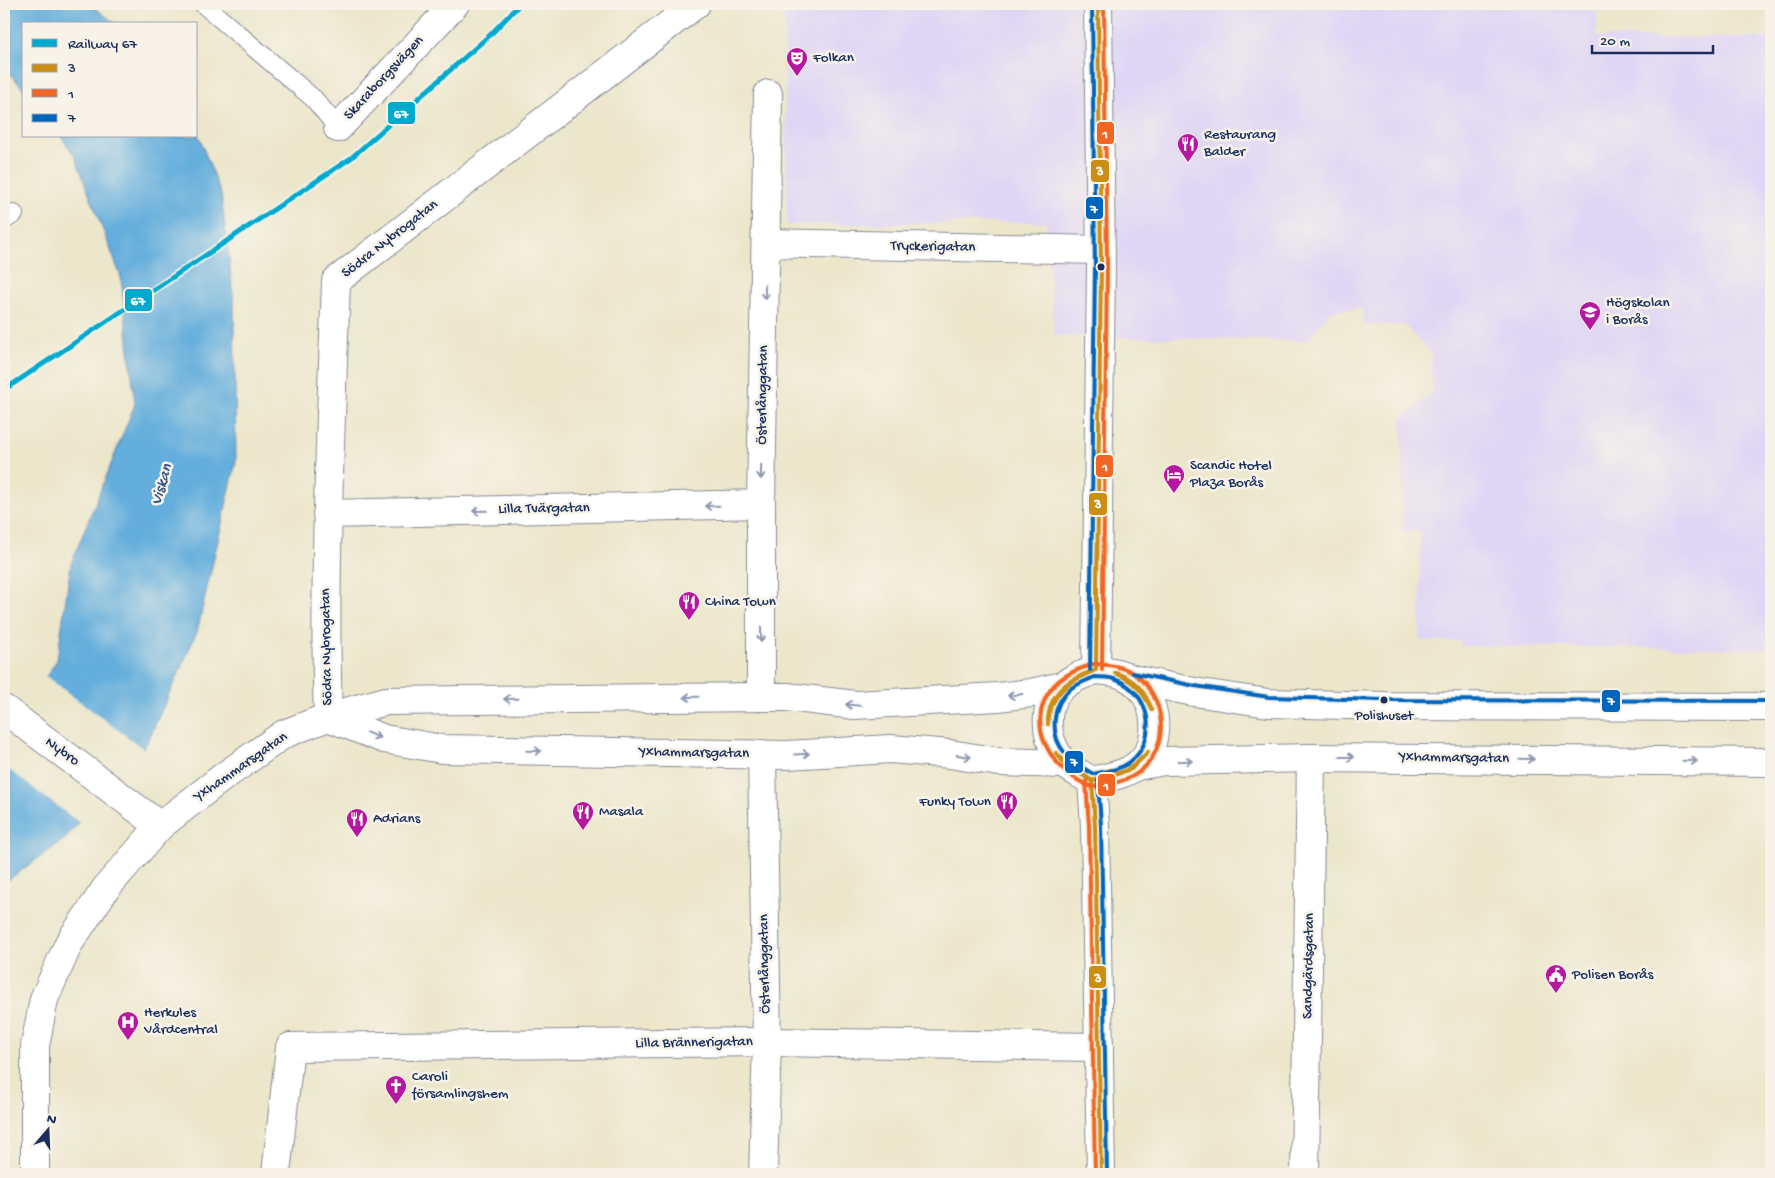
<svg xmlns="http://www.w3.org/2000/svg" width="1775" height="1178" viewBox="0 0 1775 1178" font-family="'Gochi Hand',sans-serif">
	<rect width="100%" height="100%" fill="#f7f3e8"/>
	<filter id="ink" filterUnits="userSpaceOnUse"><feTurbulence type="fractalNoise" baseFrequency=".02" numOctaves="2"/><feDisplacementMap in="SourceGraphic" scale="10" xChannelSelector="R" yChannelSelector="G"/><feConvolveMatrix kernelMatrix="1 2 1 2 8 2 1 2 1" color-interpolation-filters="sRGB"/></filter>
	<filter id="wash" filterUnits="userSpaceOnUse"><feTurbulence type="fractalNoise" baseFrequency=".0096" numOctaves="4" result="noise"/><feDisplacementMap in="SourceGraphic" scale="20" xChannelSelector="R" yChannelSelector="G"/><feGaussianBlur stdDeviation="1.12" result="paint"/><feColorMatrix in="noise" values="0 0 0 0 0 0 0 0 0 0 0 0 0 0 0 0 0 1.4 0 .05"/><feComposite in="paint" operator="in"/></filter>
	<g filter="url(#wash)">
		<rect width="100%" height="100%" fill="#ece6ca"/>
		<!-- built -->
		<polygon fill="#dfd5f5" points="784,4 1597,4 1597,37 1771,38 1771,649 1461,646 1461,641 1420,641 1420,531 1403,531 1402,418 1432,392 1431,353 1404,325 1362,325 1362,308 1330,311 1308,341 1054,336 1046,222 787,225"/>
		<!-- water -->
		<g fill="#63aedc" stroke="#3f6e9d">
			<polygon points="4,4 90,4 116,24 24,24 24,90 10,73 4,70"/>
			<polygon points="196,129 221,194 234,301 236,462 197,632 147,743 65,839 4,883 4,741 57,660 71,564 135,404 121,277 74,154 60,136 196,136"/>
		</g>
		<!-- pier -->
		<polygon fill="#ece6ca" points="44,675 145,750 81,824 4,766 4,736"/>
	</g>
	<g filter="url(#ink)">
		<g fill="none" stroke-linecap="round" stroke-linejoin="round">
			<!-- lane casing -->
			<g stroke="#848a94" stroke-width="20">
				<g id="lane">
					<polyline points="203,4 314,99 338,128"/>
					<polyline points="4,220 14,214"/>
				</g>
			</g>
			<!-- street casing -->
			<g stroke="#848a94" stroke-width="30">
				<g id="street">
					<polyline points="338,128 455,4"/>
					<polyline points="766,243 1101,250"/>
					<polyline points="327,514 761,504"/>
					<polyline points="1096,670 1101,267 1098,4"/>
					<polyline points="1132,679 1194,692 1268,703 1384,706 1771,707"/>
					<polyline points="761,697 761,504 768,94"/>
					<path d="M328 717C323 572 331 427 336 281L696 4"/>
					<polyline points="328,717 384,739 442,749 787,755 891,749 950,754 999,762 1064,764"/>
					<polyline points="762,754 767,1042 763,1174"/>
					<polyline points="1136,766 1165,761 1311,758 1771,762"/>
					<polyline points="35,1174 35,1046 44,999 69,943 106,888 160,826 223,777 284,734 328,717 386,701 761,697 787,697 855,705 998,697 1031,693 1063,686"/>
					<polyline points="276,1174 290,1047 767,1042 1099,1047"/>
					<polyline points="1305,1174 1311,758"/>
				</g>
			</g>
			<!-- secondary casing -->
			<g stroke="#848a94" stroke-width="30">
				<g id="secondary">
					<path d="M1096 670C1109 671 1121 672 1132 680 1159 699 1163 745 1136 766 1123 776 1107 777 1092 781 1083 775 1070 770 1063 762 1045 741 1040 704 1064 685 1074 677 1084 674 1096 670Z"/>
					<polyline points="4,709 160,826"/>
					<polyline points="1092,781 1095,826 1101,1174"/>
				</g>
			</g>
			<!-- lane -->
			<use href="#lane" stroke="#fff" stroke-width="18"/>
			<!-- street -->
			<use href="#street" stroke="#fff" stroke-width="28"/>
			<!-- secondary -->
			<use href="#secondary" stroke="#fff" stroke-width="28"/>
			<!-- bus-1 casing -->
			<g stroke="#f7f3e8" stroke-width="8">
				<g id="bus-1">
					<polyline points="1096,670 1101,267 1098,4"/>
					<path d="M1115 673C1135 678 1145 692 1152 710"/>
					<path d="M1115 673C1134 681 1143 691 1152 710"/>
					<path d="M1048 724C1048 694 1066 680 1093 671"/>
					<path d="M1048 724C1049 694 1068 682 1093 671"/>
					<polyline points="1056,753 1067,764 1092,781"/>
					<polyline points="1056,753 1066,765 1092,781"/>
					<path d="M1092 781C1118 775 1129 773 1148 752"/>
					<polyline points="1092,781 1131,769 1148,752"/>
					<polyline points="1092,781 1095,826 1101,1174"/>
				</g>
			</g>
			<!-- bus-2 casing -->
			<g stroke="#f7f3e8" stroke-width="8">
				<g id="bus-2">
					<path d="M1094 664C1078 669 1062 675 1051 689 1023 727 1054 773 1092 787 1107 785 1126 782 1139 772 1171 748 1167 695 1133 673 1122 666 1110 665 1097 664"/>
					<polyline points="1102,670 1107,267 1104,4"/>
					<polyline points="1086,781 1089,826 1095,1174"/>
				</g>
			</g>
			<!-- bus-3 casing -->
			<g stroke="#f7f3e8" stroke-width="8">
				<g id="bus-3">
					<polyline points="1090,670 1095,267 1092,4"/>
					<polyline points="1133,673 1195,686 1269,697 1384,700 1771,701"/>
					<path d="M1094 677C1101 677 1108 677 1114 679 1150 691 1160 738 1130 762 1120 770 1105 771 1093 774 1083 768 1073 762 1065 753 1049 735 1052 705 1070 689 1077 684 1086 681 1094 677Z"/>
					<polyline points="1098,781 1101,826 1107,1174"/>
				</g>
			</g>
			<!-- bus-1 -->
			<use href="#bus-1" stroke="#cb8e13" stroke-width="4"/>
			<!-- bus-2 -->
			<use href="#bus-2" stroke="#f26522" stroke-width="4"/>
			<!-- bus-3 -->
			<use href="#bus-3" stroke="#0065bd" stroke-width="4"/>
			<!-- rail-1 casing -->
			<g stroke="#f7f3e8" stroke-width="9">
				<polyline id="rail-1" points="4,390 351,158 491,34 520,4"/>
			</g>
			<!-- rail-1 -->
			<use href="#rail-1" stroke="#00a9ce" stroke-width="5"/>
		</g>
		<!-- one-way arrows -->
		<defs><path id="oneway-shaft" d="M-6 0H5M1.5-3L5.5 0L1.5 3" fill="none" stroke-width="1.6" stroke-linecap="round" stroke-linejoin="round" transform="scale(1.25)"/></defs>
		<g stroke="#8d97ae">
			<use href="#oneway-shaft" transform="translate(765 292) rotate(91)"/>
			<use href="#oneway-shaft" transform="translate(761 472) rotate(91)"/>
			<use href="#oneway-shaft" transform="translate(712 506) rotate(179)"/>
			<use href="#oneway-shaft" transform="translate(480 511) rotate(179)"/>
			<use href="#oneway-shaft" transform="translate(761 635) rotate(90)"/>
			<use href="#oneway-shaft" transform="translate(1015 695) rotate(173)"/>
			<use href="#oneway-shaft" transform="translate(691 697) rotate(179)"/>
			<use href="#oneway-shaft" transform="translate(511 699) rotate(179)"/>
			<use href="#oneway-shaft" transform="translate(853 705) rotate(-175)"/>
			<use href="#oneway-shaft" transform="translate(373 735) rotate(21)"/>
			<use href="#oneway-shaft" transform="translate(534 751) rotate(1)"/>
			<use href="#oneway-shaft" transform="translate(802 754) rotate(-3)"/>
			<use href="#oneway-shaft" transform="translate(964 756) rotate(10)"/>
			<use href="#oneway-shaft" transform="translate(1347 757)"/>
			<use href="#oneway-shaft" transform="translate(1527 759) rotate(1)"/>
			<use href="#oneway-shaft" transform="translate(1185 761)"/>
			<use href="#oneway-shaft" transform="translate(1690 761) rotate(1)"/>
		</g>
	</g>
	<!-- icons -->
	<defs>
		<g id="theatre-pin" transform="scale(1.125)"><path d="M0 17L-7.5 6A9.5 9.5 0 1 1 7.5 6Z" fill="#b5179e" stroke="#f7f3e8"/><path d="M-5-5.5Q0-4 5-5.5V0Q5 5 0 6Q-5 5-5 0ZM-3.3-2.5H-1v1.5H-3.3ZM1-2.5H3.3v1.5H1ZM-2.8 1Q0 5.5 2.8 1Z" fill="#fff"/></g>
		<g id="restaurant-pin" transform="scale(1.125)"><path d="M0 17L-7.5 6A9.5 9.5 0 1 1 7.5 6Z" fill="#b5179e" stroke="#f7f3e8"/><path d="M-5-6h1v4h1v-4h1v4h1v-4h1v5L-1.5 .5V6h-2V.5L-5-1ZM5-6V6H3V1.5H1.5Q1.5-4 5-6Z" fill="#fff"/></g>
		<g id="university-pin" transform="scale(1.125)"><path d="M0 17L-7.5 6A9.5 9.5 0 1 1 7.5 6Z" fill="#b5179e" stroke="#f7f3e8"/><path d="M0-5L7-2L0 1L-7-2ZM-4 1L0 2.5L4 1V4Q0 6-4 4Z" fill="#fff"/></g>
		<g id="hotel-pin" transform="scale(1.125)"><path d="M0 17L-7.5 6A9.5 9.5 0 1 1 7.5 6Z" fill="#b5179e" stroke="#f7f3e8"/><path d="M-6-4.5h1.5V1H6V5H4.5V3h-9V5H-6ZM-4 0a1.8 1.8 0 1 1 3.6 0ZM.5 0V-2.5h3Q6-2.5 6 0Z" fill="#fff"/></g>
		<g id="civic-pin" transform="scale(1.125)"><path d="M0 17L-7.5 6A9.5 9.5 0 1 1 7.5 6Z" fill="#b5179e" stroke="#f7f3e8"/><path d="M-.6-6.5H3V-4.5H.6V-3L4-1V1h2V6H-6V1h2V-1L-.6-3ZM-1.2 2.5V6h2.4V2.5Z" fill="#fff"/></g>
		<g id="hospital-pin" transform="scale(1.125)"><path d="M0 17L-7.5 6A9.5 9.5 0 1 1 7.5 6Z" fill="#b5179e" stroke="#f7f3e8"/><path d="M-5-5h3v3.5h4V-5h3V5h-3V1.5h-4V5h-3Z" fill="#fff"/></g>
		<g id="church-pin" transform="scale(1.125)"><path d="M0 17L-7.5 6A9.5 9.5 0 1 1 7.5 6Z" fill="#b5179e" stroke="#f7f3e8"/><path d="M-1.2-6h2.4v3.5h3.3v2.4h-3.3V6h-2.4V-.1h-3.3v-2.4h3.3Z" fill="#fff"/></g>
	</defs>
	<g fill-rule="evenodd">
		<use href="#theatre-pin" x="797" y="58"/>
		<use href="#restaurant-pin" x="1188" y="144"/>
		<use href="#university-pin" x="1590" y="312"/>
		<use href="#hotel-pin" x="1174" y="475"/>
		<use href="#restaurant-pin" x="689" y="602"/>
		<use href="#restaurant-pin" x="1007" y="802"/>
		<use href="#restaurant-pin" x="583" y="812"/>
		<use href="#restaurant-pin" x="357" y="819"/>
		<use href="#civic-pin" x="1556" y="975"/>
		<use href="#hospital-pin" x="128" y="1022"/>
		<use href="#church-pin" x="396" y="1086"/>
	</g>
	<!-- markers -->
	<g fill="#1b2f5e" stroke="#f7f3e8" stroke-width="2">
		<circle cx="1101" cy="267" r="4.5"/>
		<circle cx="1384" cy="700" r="4.5"/>
	</g>
	<g text-anchor="middle" dominant-baseline="central" stroke-width="5" stroke-linejoin="round" paint-order="stroke">
		<!-- bus labels -->
		<g font-size="14" fill="#1b2f5e" stroke="#f7f3e8">
			<text x="1384" y="716">Polishuset</text>
		</g>
		<!-- poi labels -->
		<g font-size="15" fill="#1b2f5e" stroke="#f7f3e8" text-anchor="start">
			<text x="813" y="58">Folkan</text>
			<text x="1204" y="135">Restaurang<tspan x="1204" dy="17">Balder</tspan></text>
			<text x="1606" y="303">Högskolan<tspan x="1606" dy="17">i Borås</tspan></text>
			<text x="1190" y="466">Scandic Hotel<tspan x="1190" dy="17">Plaza Borås</tspan></text>
			<text x="705" y="602">China Town</text>
			<text x="991" y="802" text-anchor="end">Funky Town</text>
			<text x="599" y="812">Masala</text>
			<text x="373" y="819">Adrians</text>
			<text x="1572" y="975">Polisen Borås</text>
			<text x="144" y="1013">Herkules<tspan x="144" dy="17">Vårdcentral</tspan></text>
			<text x="412" y="1077">Caroli<tspan x="412" dy="17">församlingshem</tspan></text>
		</g>
		<!-- street labels -->
		<g font-size="15" fill="#1b2f5e" stroke="#f7f3e8">
			<text transform="translate(384 78) rotate(-47)">Skaraborgsvägen</text>
			<text transform="translate(390 239) rotate(-38)">Södra Nybrogatan</text>
			<text transform="translate(933 247) rotate(1)">Tryckerigatan</text>
			<text transform="translate(763 395) rotate(-89)">Österlånggatan</text>
			<text transform="translate(544 509) rotate(-1)">Lilla Tvärgatan</text>
			<text transform="translate(327 647) rotate(-91)">Södra Nybrogatan</text>
			<text transform="translate(62 752) rotate(36)">Nybro</text>
			<text transform="translate(694 753) rotate(1)">Yxhammarsgatan</text>
			<text transform="translate(1454 758) rotate(1)">Yxhammarsgatan</text>
			<text transform="translate(241 767) rotate(-35)">Yxhammarsgatan</text>
			<text transform="translate(765 964) rotate(-91)">Österlånggatan</text>
			<text transform="translate(1309 966) rotate(-89)">Sandgärdsgatan</text>
			<text transform="translate(694 1043) rotate(-1)">Lilla Brännerigatan</text>
		</g>
		<!-- water labels -->
		<g font-size="16" font-style="italic" fill="#315584" stroke="#f7f3e8">
			<text transform="translate(163 485) rotate(-74)">Viskan</text>
		</g>
	</g>
	<g stroke="#f7f3e8" stroke-width="2">
		<rect x="387" y="101" width="29" height="24" rx="5" fill="#00a9ce"/>
		<rect x="1096" y="121" width="19" height="24" rx="5" fill="#f26522"/>
		<rect x="1090" y="159" width="20" height="24" rx="5" fill="#cb8e13"/>
		<rect x="1085" y="196" width="19" height="24" rx="5" fill="#0065bd"/>
		<rect x="124" y="288" width="29" height="24" rx="5" fill="#00a9ce"/>
		<rect x="1095" y="454" width="19" height="24" rx="5" fill="#f26522"/>
		<rect x="1088" y="492" width="20" height="24" rx="5" fill="#cb8e13"/>
		<rect x="1601" y="689" width="20" height="24" rx="5" fill="#0065bd"/>
		<rect x="1064" y="750" width="20" height="24" rx="5" fill="#0065bd"/>
		<rect x="1097" y="773" width="19" height="24" rx="5" fill="#f26522"/>
		<rect x="1088" y="965" width="19" height="24" rx="5" fill="#cb8e13"/>
	</g>
	<g font-size="14" text-anchor="middle" font-weight="bold" fill="#fff">
		<text x="401" y="118">67</text>
		<text x="1105" y="138">1</text>
		<text x="1100" y="175">3</text>
		<text x="1094" y="213">7</text>
		<text x="138" y="305">67</text>
		<text x="1105" y="471">1</text>
		<text x="1098" y="508">3</text>
		<text x="1611" y="705">7</text>
		<text x="1074" y="766">7</text>
		<text x="1106" y="790">1</text>
		<text x="1098" y="982">3</text>
	</g>
	<!-- margin -->
	<rect width="1775" height="1178" fill="none" stroke="#f7f3e8" stroke-width="20"/>
	<!-- legend -->
	<rect x="22" y="22" width="175" height="115" fill="#f7f3e8" stroke="#9fa5b1"/>
	<rect x="32" y="39" width="25" height="8" fill="#00a9ce" stroke="#9fa5b1"/>
	<text x="68" y="48" font-size="15" fill="#1b2f5e">Railway 67</text>
	<rect x="32" y="64" width="25" height="8" fill="#cb8e13" stroke="#9fa5b1"/>
	<text x="68" y="72" font-size="15" fill="#1b2f5e">3</text>
	<rect x="32" y="89" width="25" height="8" fill="#f26522" stroke="#9fa5b1"/>
	<text x="68" y="98" font-size="15" fill="#1b2f5e">1</text>
	<rect x="32" y="114" width="25" height="8" fill="#0065bd" stroke="#9fa5b1"/>
	<text x="68" y="122" font-size="15" fill="#1b2f5e">7</text>
	<!-- north arrow -->
	<g transform="translate(48 1130) rotate(19)" stroke="#f7f3e8" stroke-width="4" paint-order="stroke">
	<path d="M0-4L9 19L0 12L-9 19Z" fill="#1b2f5e"/>
	<text y="-8" font-size="14" font-weight="bold" text-anchor="middle" fill="#1b2f5e">N</text>
	</g>
	<!-- scale -->
	<path d="M1592 45v8h121v-8" fill="none" stroke="#1b2f5e" stroke-width="2.5"/>
	<text x="1600" y="45" font-size="15" fill="#1b2f5e" stroke="#f7f3e8" stroke-width="4" paint-order="stroke">20 m</text>
</svg>
